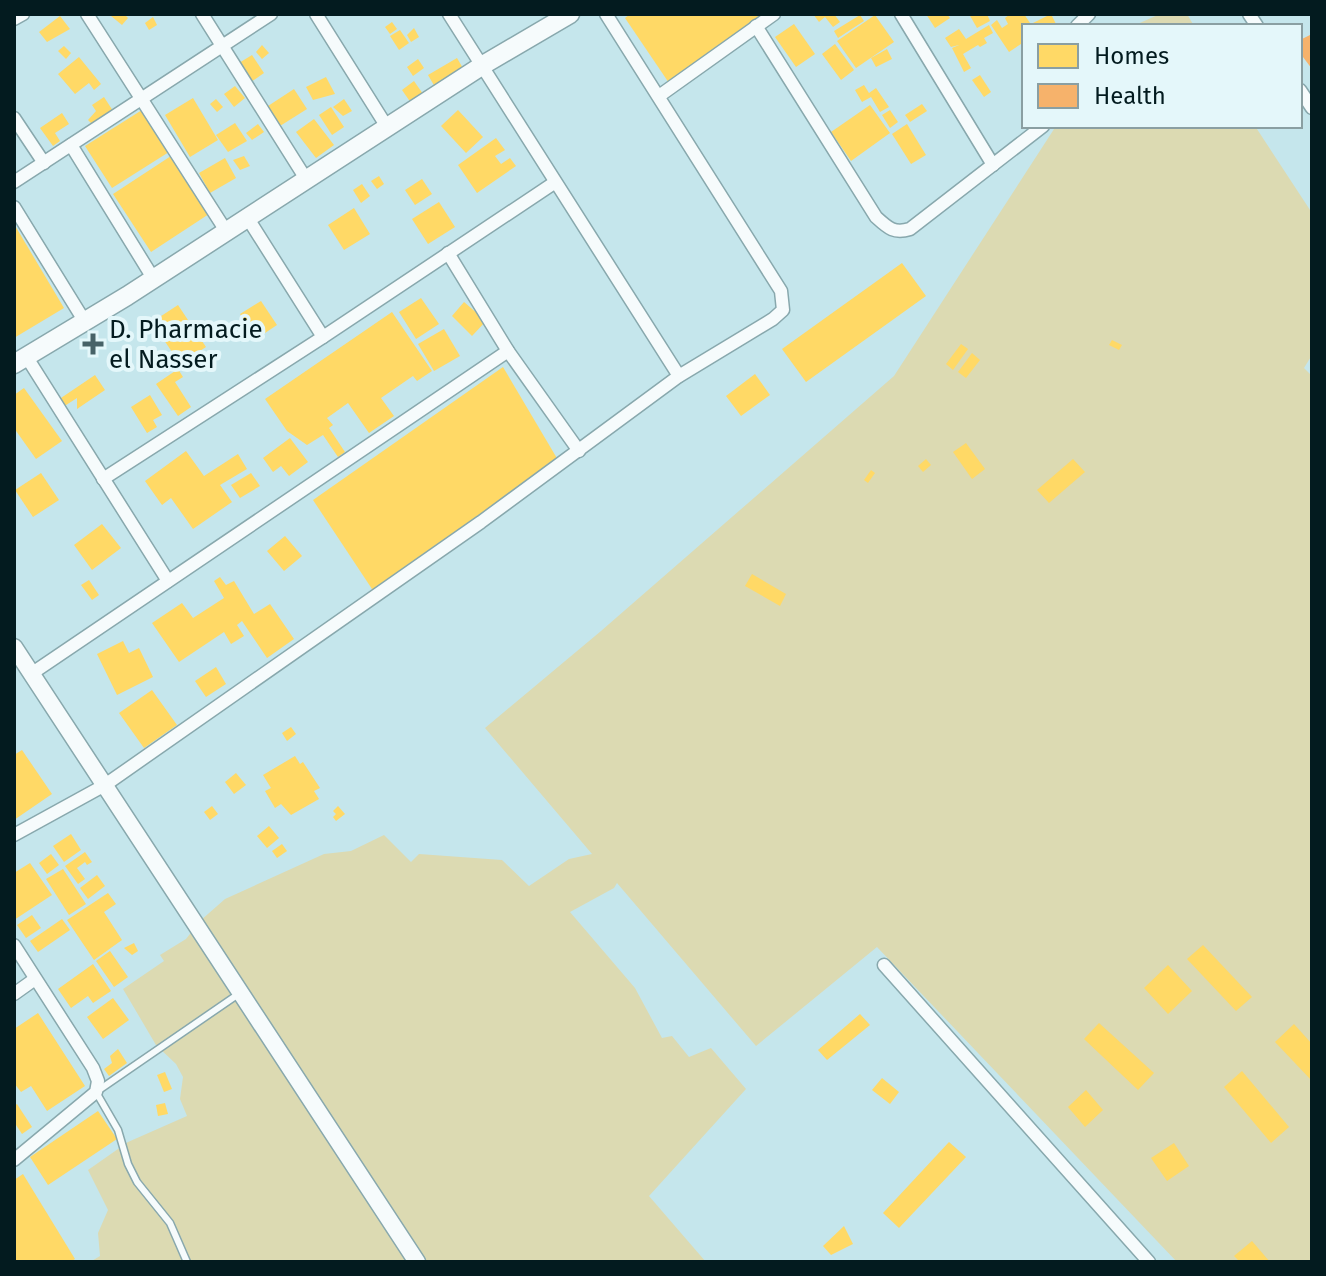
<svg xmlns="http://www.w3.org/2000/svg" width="1326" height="1276" viewBox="0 0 1326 1276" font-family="'Fira Sans',sans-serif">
	<rect width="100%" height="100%" fill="#c5e6ec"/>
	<!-- green -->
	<g fill="#dcdab2">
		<polygon points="1160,14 1187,14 1194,26 1133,26"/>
		<polygon points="1056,126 1255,126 1312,213 1312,355 1304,368 1312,376 1312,1262 1177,1262 877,947 756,1046 617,883 614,888 570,912 635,988 662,1038 672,1036 689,1057 711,1048 746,1089 649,1196 706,1262 90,1262 100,1256 98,1233 108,1210 88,1170 128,1142 187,1116 180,1099 183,1077 176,1064 156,1045 123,989 164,961 160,955 186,939 200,921 225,899 324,854 351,851 384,835 411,862 419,854 502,860 529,886 569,859 592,854 485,728 601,631 894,376"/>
	</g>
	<!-- homes -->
	<g fill="#ffd966">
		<polygon points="113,14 124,14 128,18 122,25 111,16"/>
		<polygon points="630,14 770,14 669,83 625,18"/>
		<polygon points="813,14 834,14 840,22 833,27 825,17 819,22"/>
		<polygon points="926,14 947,14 950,18 935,28"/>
		<polygon points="969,14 987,14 990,21 977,28"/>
		<polygon points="1010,14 1024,14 1032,26 1024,26 1024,42 1009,52 991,25 997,20 1002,28 1008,24 1005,18"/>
		<polygon points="1051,14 1057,26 1035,26 1033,23"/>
		<polygon points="860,15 864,21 838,38 834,31"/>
		<polygon points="875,15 894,42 856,68 837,41"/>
		<polygon points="60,16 70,29 47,42 39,32"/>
		<polygon points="153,17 157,25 149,30 145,23"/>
		<polygon points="392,22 397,29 390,34 385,27"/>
		<polygon points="794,24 815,54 796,67 775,37"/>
		<polygon points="989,25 993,33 984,38 987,43 980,47 978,45 963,54 971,68 964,72 952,48 959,45 951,47 945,38 959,29 966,39"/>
		<polygon points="414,28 419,37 411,42 407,35"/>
		<polygon points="400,30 409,43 399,50 390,36"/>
		<polygon points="835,44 854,70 841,80 822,54"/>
		<polygon points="262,45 269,53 262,59 256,52"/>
		<polygon points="64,46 71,53 66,59 58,51"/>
		<polygon points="887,49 892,59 876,67 871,58"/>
		<polygon points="252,55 264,73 251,82 239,63"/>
		<polygon points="79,57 101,84 94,90 89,83 75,94 58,74"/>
		<polygon points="457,58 464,70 435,87 428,75"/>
		<polygon points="418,59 424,68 413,76 407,67"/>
		<polygon points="980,75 991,92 984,97 972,80"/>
		<polygon points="326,77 335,94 313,100 306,87"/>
		<polygon points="414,81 423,94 411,103 402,90"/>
		<polygon points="864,85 869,93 876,88 889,107 880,112 871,97 862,102 855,90"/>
		<polygon points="235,86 245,98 234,107 224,94"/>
		<polygon points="294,89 307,109 280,126 268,106"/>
		<polygon points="104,97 115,114 95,127 88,120 96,111 92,105"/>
		<polygon points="193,98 218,140 190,157 165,115"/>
		<polygon points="216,99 223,107 217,112 210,104"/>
		<polygon points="344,99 352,111 343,116 333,107"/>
		<polygon points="922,104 927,111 910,122 905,115"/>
		<polygon points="870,105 890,133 851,161 831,132"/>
		<polygon points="331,107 344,127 332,135 319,115"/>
		<polygon points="142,110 169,152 112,188 85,146"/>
		<polygon points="458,110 483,137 466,153 441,126"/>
		<polygon points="890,110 898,122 890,128 882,115"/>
		<polygon points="62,113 69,124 55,133 60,141 53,146 40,128"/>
		<polygon points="314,119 334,145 316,158 296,132"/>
		<polygon points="235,123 247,141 228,152 216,135"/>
		<polygon points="258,124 264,132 252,140 246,133"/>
		<polygon points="907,124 926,155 911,164 892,134"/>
		<polygon points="496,138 505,150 495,156 501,164 510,158 516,166 477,193 458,165"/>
		<polygon points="171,156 209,214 151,252 113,194"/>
		<polygon points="244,156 250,166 240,170 233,160"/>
		<polygon points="225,158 236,178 210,193 199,173"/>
		<polygon points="379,176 384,184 377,189 371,181"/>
		<polygon points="422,179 432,194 415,205 405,190"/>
		<polygon points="362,184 370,196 361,203 353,190"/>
		<polygon points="439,202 455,227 428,244 412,219"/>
		<polygon points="354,208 370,234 344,250 328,225"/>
		<polygon points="14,224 64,308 14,338"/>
		<polygon points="902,263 926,296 806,382 782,349"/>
		<polygon points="421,298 439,324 416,339 399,312"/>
		<polygon points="261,301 277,325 256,339 240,314"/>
		<polygon points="464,302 486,321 472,336 452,316"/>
		<polygon points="178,305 206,347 180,364 152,322"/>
		<polygon points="392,312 432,371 417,381 413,376 381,398 394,416 369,433 348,403 327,418 333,425 329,428 345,452 338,457 323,435 307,445 287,431 265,399"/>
		<polygon points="444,329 460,356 434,371 418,344"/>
		<polygon points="1112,340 1122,345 1119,350 1109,345"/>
		<polygon points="961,344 968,349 953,370 946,364"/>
		<polygon points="972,353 980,360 966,378 958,372"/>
		<polygon points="503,367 558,460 374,592 313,500"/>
		<polygon points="178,369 183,377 175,382 191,407 178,416 156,384"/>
		<polygon points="755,374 770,395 741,416 726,396"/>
		<polygon points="95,375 105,390 77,409 77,398 63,407 58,400"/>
		<polygon points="24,388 62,441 36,459 14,428 14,395"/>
		<polygon points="150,395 162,415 153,420 157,427 147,433 131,407"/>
		<polygon points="290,438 308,462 289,476 281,466 273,472 263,458"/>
		<polygon points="966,443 985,469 972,479 953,452"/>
		<polygon points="186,451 204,476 238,454 247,469 220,485 232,502 193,529 171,498 162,505 145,481"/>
		<polygon points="926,459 931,465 923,472 918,466"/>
		<polygon points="1073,459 1085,472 1049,503 1037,490"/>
		<polygon points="871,470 875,473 868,483 864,480"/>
		<polygon points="41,473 59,500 33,517 15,490"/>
		<polygon points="251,473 260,486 240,498 231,485"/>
		<polygon points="102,524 121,548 92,570 74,545"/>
		<polygon points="285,536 302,556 284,571 267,551"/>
		<polygon points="752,574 786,594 780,606 745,586"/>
		<polygon points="220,577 226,585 234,581 254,614 270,604 294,639 267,658 242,621 237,625 244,636 231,644 224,632 179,662 152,623 182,603 193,618 224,598 214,581"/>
		<polygon points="89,580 99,595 92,600 81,585"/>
		<polygon points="123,641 129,653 139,648 153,677 117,695 97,654"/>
		<polygon points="216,667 226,684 206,697 195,681"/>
		<polygon points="152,690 177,725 144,748 119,713"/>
		<polygon points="291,727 296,734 287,741 282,733"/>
		<polygon points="22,750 52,794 14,820 14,755"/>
		<polygon points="295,756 300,764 303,762 320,788 314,791 319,799 291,815 281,804 275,808 265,791 271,788 263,775"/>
		<polygon points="236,773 246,785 234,794 225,782"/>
		<polygon points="212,806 218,814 210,820 204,812"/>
		<polygon points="338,806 345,814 336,821 333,817 336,814 333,811"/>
		<polygon points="269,826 279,838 267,848 257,836"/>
		<polygon points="71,834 81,850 64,862 53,846"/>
		<polygon points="282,844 287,851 277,858 272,851"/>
		<polygon points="85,852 92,862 87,865 85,862 77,868 85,879 78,884 65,866"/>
		<polygon points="51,854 59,865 47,874 39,863"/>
		<polygon points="30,863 52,895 14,920 14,873"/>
		<polygon points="63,869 86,904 69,915 46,879"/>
		<polygon points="97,875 105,886 88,899 80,888"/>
		<polygon points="108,893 116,904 104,912 122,940 94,960 67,920"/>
		<polygon points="32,915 41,928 26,938 17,925"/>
		<polygon points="62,919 70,930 38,952 30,941"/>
		<polygon points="134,943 138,951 132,955 124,948"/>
		<polygon points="1203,945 1252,997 1236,1011 1187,959"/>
		<polygon points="110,951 128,977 114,987 96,961"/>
		<polygon points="93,964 111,991 93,1003 88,996 71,1008 58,989"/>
		<polygon points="1168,965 1192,991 1168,1014 1144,988"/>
		<polygon points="113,998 129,1020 103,1039 87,1017"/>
		<polygon points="38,1013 85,1086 47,1111 31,1086 21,1092 14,1083 14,1029"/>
		<polygon points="860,1014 870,1025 827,1060 818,1050"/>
		<polygon points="1099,1023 1154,1073 1138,1090 1084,1039"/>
		<polygon points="1294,1024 1312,1044 1312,1081 1275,1042"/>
		<polygon points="118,1049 127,1063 109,1076 104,1069 112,1063 110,1056"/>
		<polygon points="1242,1071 1289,1127 1271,1143 1224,1087"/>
		<polygon points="165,1072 172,1089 164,1092 157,1075"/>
		<polygon points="882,1078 899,1092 890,1104 872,1090"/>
		<polygon points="1086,1090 1103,1110 1085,1127 1068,1107"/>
		<polygon points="165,1103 168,1114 158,1116 156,1105"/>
		<polygon points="17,1104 32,1127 22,1134 14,1122 14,1106"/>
		<polygon points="98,1111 117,1139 48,1185 30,1157"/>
		<polygon points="949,1142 966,1157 899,1228 883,1213"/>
		<polygon points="1174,1143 1189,1166 1167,1181 1151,1158"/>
		<polygon points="23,1174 75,1259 70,1262 14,1262 14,1180"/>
		<polygon points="844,1226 853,1244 831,1255 823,1246"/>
		<polygon points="1252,1241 1270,1262 1240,1262 1234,1256"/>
	</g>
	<!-- health -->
	<polygon fill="#f6b26b" points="1312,34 1312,69 1300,53 1300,40"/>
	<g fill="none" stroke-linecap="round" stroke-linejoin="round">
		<!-- service casing -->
		<g stroke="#88a8ad" stroke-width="9">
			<polyline id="service" points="187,1262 170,1223 137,1182 128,1164 118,1130 96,1092 240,993"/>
		</g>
		<!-- minor casing -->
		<g stroke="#88a8ad" stroke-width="15">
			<g id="minor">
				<polyline points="87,14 226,231"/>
				<polyline points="202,14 306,179"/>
				<polyline points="316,14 387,127"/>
				<polyline points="449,14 679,376"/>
				<polyline points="901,14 993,165"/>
				<polyline points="1249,14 1257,26"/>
				<polyline points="14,19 23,14"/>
				<path d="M756 26 876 217C888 228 894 234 910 229L1043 126"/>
				<polyline points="1077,26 1089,14"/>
				<polyline points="1300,90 1312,108"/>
				<polyline points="659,96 774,14"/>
				<polyline points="14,118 44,163"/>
				<polyline points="71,145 153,278"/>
				<polyline points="14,182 271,14"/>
				<polyline points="14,207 85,322"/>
				<polyline points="247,217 323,337"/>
				<polyline points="448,253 508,351 579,451"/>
				<polyline points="26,356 168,581"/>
				<polyline points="103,479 323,337 554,183"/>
				<polyline points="31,674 508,351"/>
				<polyline points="14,835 105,785 481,522 679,376 773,319 783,310 781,291 606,14"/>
				<polyline points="14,945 93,1068 98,1081 96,1092 14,1160"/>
				<polyline points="884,965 1149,1262"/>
				<polyline points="14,994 35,979"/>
			</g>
		</g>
		<!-- tertiary casing -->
		<g stroke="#88a8ad" stroke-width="19">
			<polyline id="tertiary" points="14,647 417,1262"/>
		</g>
		<!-- secondary casing -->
		<g stroke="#88a8ad" stroke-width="21">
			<polyline id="secondary" points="14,364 127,296 483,65 570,14"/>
		</g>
		<!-- service -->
		<use href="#service" stroke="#f6fbfc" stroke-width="6"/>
		<!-- minor -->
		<use href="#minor" stroke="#f6fbfc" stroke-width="12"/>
		<!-- tertiary -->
		<use href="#tertiary" stroke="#f6fbfc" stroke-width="16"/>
		<!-- secondary -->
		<use href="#secondary" stroke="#f6fbfc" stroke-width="18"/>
	</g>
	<!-- markers -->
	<path fill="#476267" stroke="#e4f7fa" stroke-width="3" d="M89 332h8v8h8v8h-8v8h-8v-8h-8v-8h8z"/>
	<g text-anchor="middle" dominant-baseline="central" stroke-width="8" stroke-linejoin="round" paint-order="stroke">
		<!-- poi labels -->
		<g font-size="26" fill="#031b1f" stroke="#e4f7fa" text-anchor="start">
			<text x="109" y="329">D. Pharmacie<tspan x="109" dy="30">el Nasser</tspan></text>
		</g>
	</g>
	<!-- border -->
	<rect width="1326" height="1276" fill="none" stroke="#031b1f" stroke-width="32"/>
	<!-- legend -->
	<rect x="1022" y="24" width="280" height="104" fill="#e4f7fa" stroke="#8a9fa2" stroke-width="2"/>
	<rect x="1038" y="44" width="40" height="24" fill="#ffd966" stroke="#8a9fa2" stroke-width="2"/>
	<text x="1094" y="64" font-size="24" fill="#031b1f">Homes</text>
	<rect x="1038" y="84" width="40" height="24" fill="#f6b26b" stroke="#8a9fa2" stroke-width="2"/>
	<text x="1094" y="104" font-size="24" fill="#031b1f">Health</text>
</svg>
